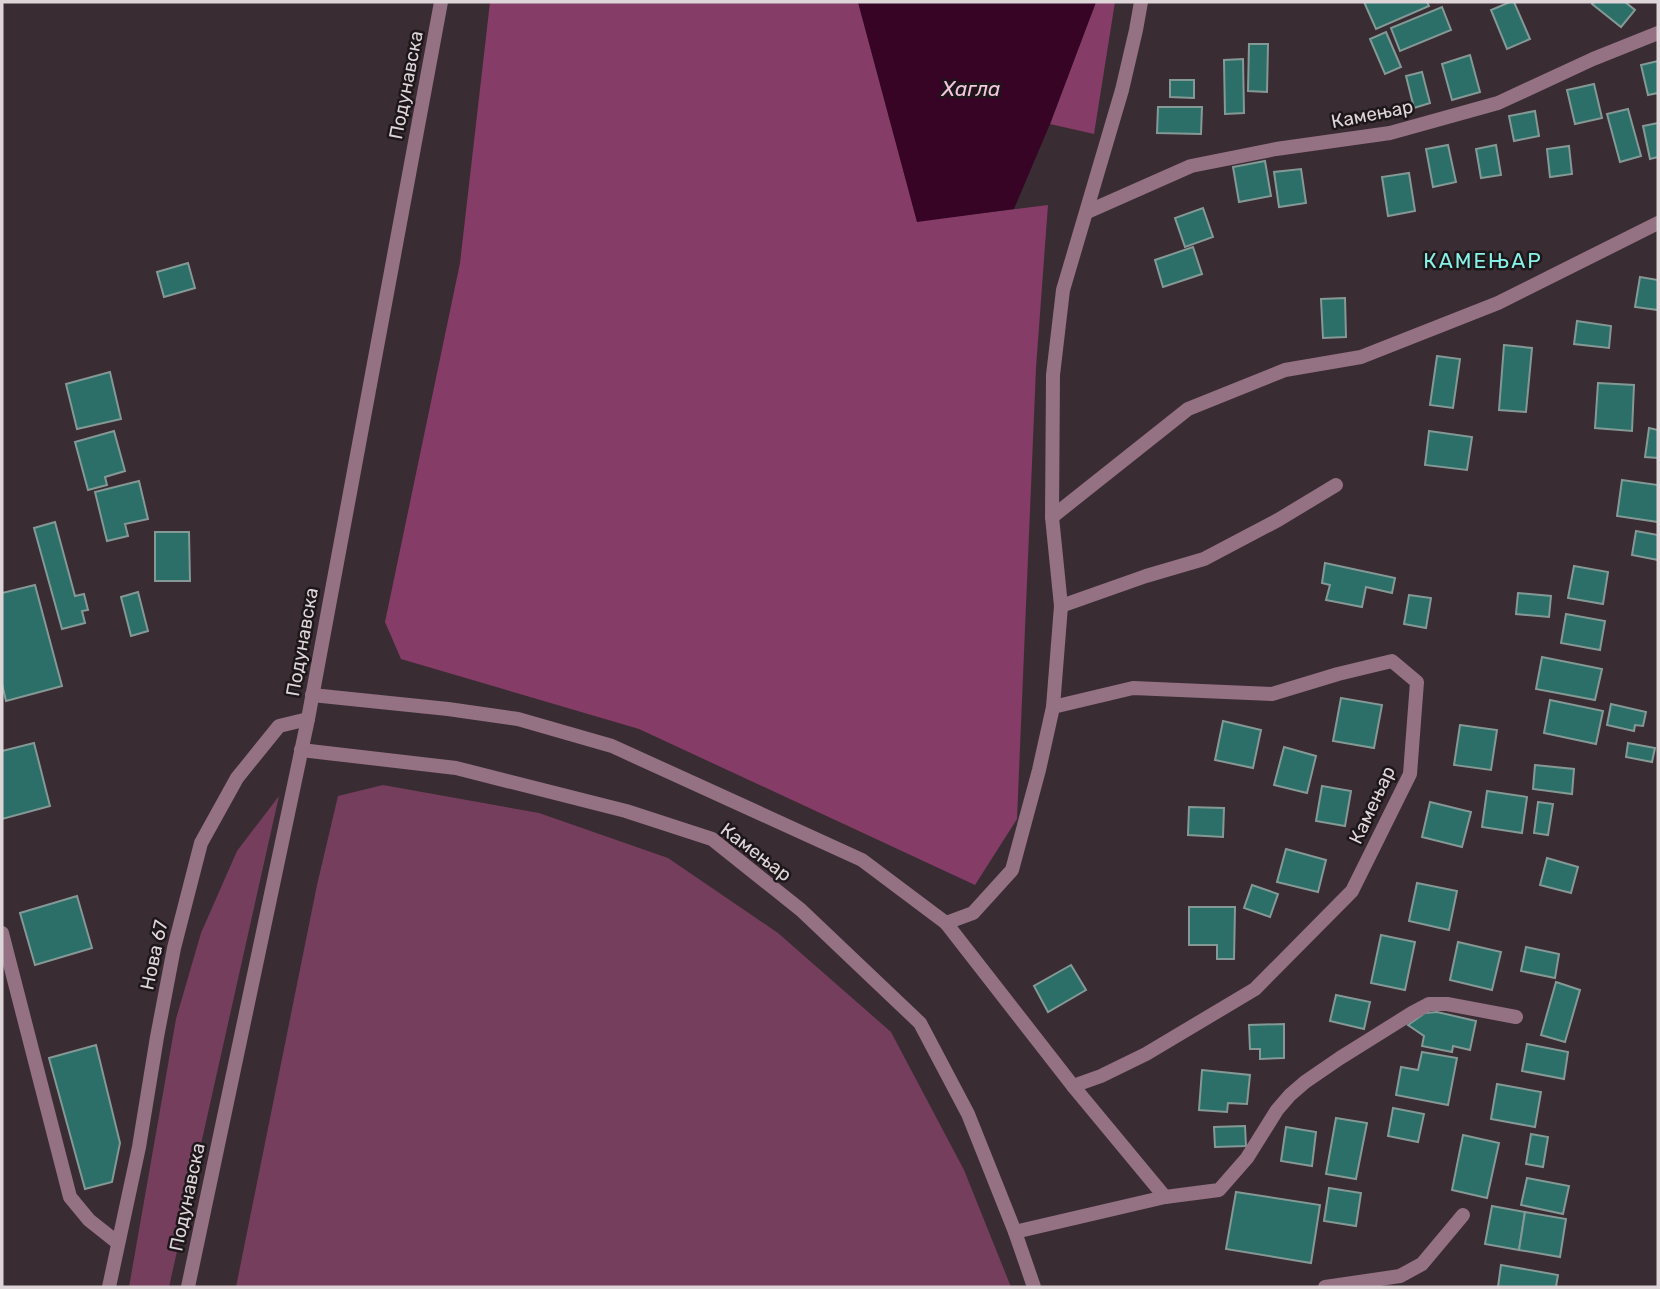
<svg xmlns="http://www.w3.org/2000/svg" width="1660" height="1289" viewBox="0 0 1660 1289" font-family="Rubik,sans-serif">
	<rect width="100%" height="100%" fill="#3a2c33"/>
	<!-- green -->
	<g fill="#753e5d">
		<polygon points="383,785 539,813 668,858 778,933 891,1032 964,1170 1011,1287 236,1287 317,885 338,796"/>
		<polygon points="279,796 169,1287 129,1287 176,1019 201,933 237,851"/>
	</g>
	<!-- forest -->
	<g fill="#853c66">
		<polygon points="490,2 858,2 917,221 1048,205 1036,368 1017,819 975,885 639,729 401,659 385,622 460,263"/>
		<polygon points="1096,2 1115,2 1094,134 1050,124"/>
	</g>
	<!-- water -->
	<polygon fill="#380426" points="858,2 1096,2 1050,124 1014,209 917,222"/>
	<!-- building -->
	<g fill="#2c6e68" stroke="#849996" stroke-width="2">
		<polygon points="1364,2 1427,2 1429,6 1376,29"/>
		<polygon points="1510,2 1514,2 1530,39 1507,49 1491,10"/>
		<polygon points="1594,2 1625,2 1635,10 1621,27 1592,4"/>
		<polygon points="1442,7 1451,30 1400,51 1391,28"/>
		<polygon points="1386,32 1401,67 1385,74 1370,39"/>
		<polygon points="1249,44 1268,44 1267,92 1248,91"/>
		<polygon points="1470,55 1480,92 1452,100 1442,64"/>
		<polygon points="1243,59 1244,113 1225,114 1224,60"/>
		<polygon points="1658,61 1658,93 1648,95 1641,65"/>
		<polygon points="1422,72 1430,103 1414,108 1406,76"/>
		<polygon points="1170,80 1194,80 1194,98 1170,97"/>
		<polygon points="1594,84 1602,118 1575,124 1567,90"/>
		<polygon points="1158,107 1202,107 1201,134 1157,133"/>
		<polygon points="1628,109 1641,156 1620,162 1607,114"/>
		<polygon points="1535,111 1539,136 1514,141 1509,116"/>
		<polygon points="1658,123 1658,157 1650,159 1643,126"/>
		<polygon points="1448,145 1456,182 1433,187 1426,149"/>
		<polygon points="1496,145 1501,175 1481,178 1476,149"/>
		<polygon points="1569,146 1572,174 1550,177 1547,149"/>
		<polygon points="1265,161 1271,196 1239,202 1233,167"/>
		<polygon points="1301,169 1306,203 1279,207 1274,172"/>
		<polygon points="1409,173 1415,211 1388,216 1382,177"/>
		<polygon points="1203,208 1213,237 1185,247 1175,218"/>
		<polygon points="1193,247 1202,274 1163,287 1155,260"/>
		<polygon points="188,263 195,288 164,297 157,272"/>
		<polygon points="1640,277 1658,280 1658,310 1635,307"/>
		<polygon points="1345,298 1346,337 1323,338 1321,299"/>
		<polygon points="1577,321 1611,326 1609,348 1574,344"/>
		<polygon points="1504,345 1532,348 1526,412 1499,410"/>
		<polygon points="1437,356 1460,359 1453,408 1430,405"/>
		<polygon points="110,372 121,419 77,429 66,384"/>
		<polygon points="1598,383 1634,385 1632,431 1595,428"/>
		<polygon points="1649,428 1658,430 1658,458 1645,457"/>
		<polygon points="114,431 125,471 105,477 107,485 88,490 75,442"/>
		<polygon points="1429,431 1472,437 1467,470 1425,465"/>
		<polygon points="1622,480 1658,485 1658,522 1617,516"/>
		<polygon points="139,481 148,519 125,524 128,536 107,541 95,492"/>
		<polygon points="55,522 75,596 84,594 88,610 82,611 85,623 62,629 34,528"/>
		<polygon points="1636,531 1658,535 1658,560 1632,555"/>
		<polygon points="155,532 189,532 190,581 155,581"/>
		<polygon points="1325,563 1395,578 1392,593 1366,587 1362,607 1326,600 1330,585 1322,583"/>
		<polygon points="1574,566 1608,572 1603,604 1568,598"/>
		<polygon points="35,585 62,686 6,701 2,684 2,593"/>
		<polygon points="138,592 148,631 131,636 121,597"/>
		<polygon points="1518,593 1551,596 1549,617 1516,614"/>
		<polygon points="1409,595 1431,598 1426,628 1404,624"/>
		<polygon points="1566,614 1605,621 1600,650 1561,643"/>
		<polygon points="1542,657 1602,669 1595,700 1536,689"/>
		<polygon points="1341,698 1382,705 1374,748 1333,741"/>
		<polygon points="1550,700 1603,711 1596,744 1544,733"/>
		<polygon points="1611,704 1646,712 1643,726 1635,725 1634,731 1607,725"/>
		<polygon points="1223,721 1261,730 1253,768 1215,760"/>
		<polygon points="1460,725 1497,730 1491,770 1454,765"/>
		<polygon points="34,743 50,806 2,819 2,751"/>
		<polygon points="1628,743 1655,748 1652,762 1626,757"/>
		<polygon points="1284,747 1316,756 1307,793 1274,785"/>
		<polygon points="1535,765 1574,769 1572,794 1533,789"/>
		<polygon points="1322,786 1351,791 1345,826 1316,821"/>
		<polygon points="1487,791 1527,797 1522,833 1482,827"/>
		<polygon points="1430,802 1471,812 1462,847 1422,837"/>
		<polygon points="1538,802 1553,804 1548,835 1534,833"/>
		<polygon points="1189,807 1224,808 1223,837 1188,835"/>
		<polygon points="1286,849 1326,860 1318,892 1277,882"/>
		<polygon points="1547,858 1578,867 1571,893 1540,885"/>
		<polygon points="1417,883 1457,891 1449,930 1409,921"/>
		<polygon points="1252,885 1278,894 1270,917 1244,908"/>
		<polygon points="77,896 92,948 35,965 20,913"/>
		<polygon points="1189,907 1235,907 1234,959 1217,959 1217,945 1189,945"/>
		<polygon points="1381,935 1415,942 1405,990 1371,983"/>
		<polygon points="1458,942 1501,952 1492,990 1450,980"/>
		<polygon points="1526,947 1559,954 1555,978 1521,971"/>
		<polygon points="1071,965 1086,990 1048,1012 1034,986"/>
		<polygon points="1556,982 1580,990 1565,1042 1541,1035"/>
		<polygon points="1336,995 1370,1002 1364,1029 1330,1021"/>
		<polygon points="1437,1012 1476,1021 1470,1050 1453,1046 1452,1052 1422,1046 1424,1036 1408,1025 1425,1013"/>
		<polygon points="1284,1024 1284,1058 1260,1059 1260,1049 1250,1049 1249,1025"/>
		<polygon points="1527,1044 1568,1052 1564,1079 1522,1071"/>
		<polygon points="96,1045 120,1143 112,1182 85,1189 49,1058"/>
		<polygon points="1422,1052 1457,1058 1448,1105 1396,1095 1401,1067 1418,1070"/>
		<polygon points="1202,1070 1250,1075 1247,1104 1228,1103 1227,1112 1199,1110"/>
		<polygon points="1497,1084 1541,1092 1535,1127 1491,1119"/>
		<polygon points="1393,1108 1424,1114 1418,1142 1388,1136"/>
		<polygon points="1336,1118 1367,1123 1356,1179 1326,1174"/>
		<polygon points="1245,1126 1246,1146 1215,1147 1214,1127"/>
		<polygon points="1286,1127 1316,1132 1312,1166 1281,1161"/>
		<polygon points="1531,1134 1548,1137 1543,1167 1526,1164"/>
		<polygon points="1463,1135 1499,1143 1487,1198 1452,1190"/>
		<polygon points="1527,1178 1569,1186 1563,1214 1521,1205"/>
		<polygon points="1329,1188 1361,1193 1356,1226 1324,1221"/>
		<polygon points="1236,1192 1320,1205 1311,1263 1226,1249"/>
		<polygon points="1492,1206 1525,1212 1519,1250 1485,1244"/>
		<polygon points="1525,1212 1566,1219 1560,1257 1519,1250"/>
		<polygon points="1501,1265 1558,1275 1556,1287 1498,1287"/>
	</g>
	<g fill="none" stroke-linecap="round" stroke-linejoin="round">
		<!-- service -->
		<g stroke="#947183" stroke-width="14">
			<polyline points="1061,606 1146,576 1204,559 1278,520 1336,485"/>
			<polyline points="1053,707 1133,688 1272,694 1338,674 1392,661 1417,682 1410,774 1352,891 1255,989 1146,1054 1101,1076 1073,1086"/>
		</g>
		<!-- minor -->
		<g stroke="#947183" stroke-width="14">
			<polyline points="1087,212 1191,166 1276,149 1390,133 1498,103 1593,59 1658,33"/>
			<polyline points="1052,517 1188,409 1285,370 1361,357 1498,303 1658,223"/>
			<polyline points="312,695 448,709 518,719 612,746 862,860 946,923 1073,1086 1165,1197"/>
			<polyline points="301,750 456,768 626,811 712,839 801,910 920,1023 968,1114 1015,1232 1034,1287"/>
			<polyline points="946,923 973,913 1012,870 1039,770 1053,707 1061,606 1052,517 1053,375 1063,290 1122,90 1136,30 1141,2"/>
			<polyline points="2,933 70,1197 89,1220 118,1243"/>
			<polyline points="1015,1232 1165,1197 1219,1190 1247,1158 1277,1110 1290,1095 1305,1082 1340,1058 1412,1013 1429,1004 1447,1004 1516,1017"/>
			<polyline points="109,1287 139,1147 157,1037 174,948 201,843 237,778 279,726 308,719"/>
			<polyline points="1325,1287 1400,1276 1422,1264 1463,1215"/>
		</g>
		<!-- tertiary -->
		<polyline stroke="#947183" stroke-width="14" points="188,1287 308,719 441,2"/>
	</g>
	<g text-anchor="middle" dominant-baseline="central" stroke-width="5" stroke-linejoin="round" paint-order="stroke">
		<!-- street labels -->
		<g font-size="19" fill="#ded5d9" stroke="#1d171a">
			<text transform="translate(406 85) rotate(-79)">Подунавска</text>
			<text transform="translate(1372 114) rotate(-11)">Камењар</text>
			<text transform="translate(302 642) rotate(-80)">Подунавска</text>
			<text transform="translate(1372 805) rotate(-65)">Камењар</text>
			<text transform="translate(756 852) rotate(37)">Камењар</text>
			<text transform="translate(154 955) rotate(-78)">Нова 67</text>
			<text transform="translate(187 1197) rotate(-78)">Подунавска</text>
		</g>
		<!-- water labels -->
		<g font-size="21" font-style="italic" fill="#f3c7dd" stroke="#1d171a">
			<text x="971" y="88">Хагла</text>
		</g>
		<!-- neighbourhood labels -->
		<g font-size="21" letter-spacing="2" fill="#88f2e8" stroke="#1d171a">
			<text x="1483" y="260">КАМЕЊАР</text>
		</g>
	</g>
	<!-- border -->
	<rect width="1660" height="1289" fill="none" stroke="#ded5d9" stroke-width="7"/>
</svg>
